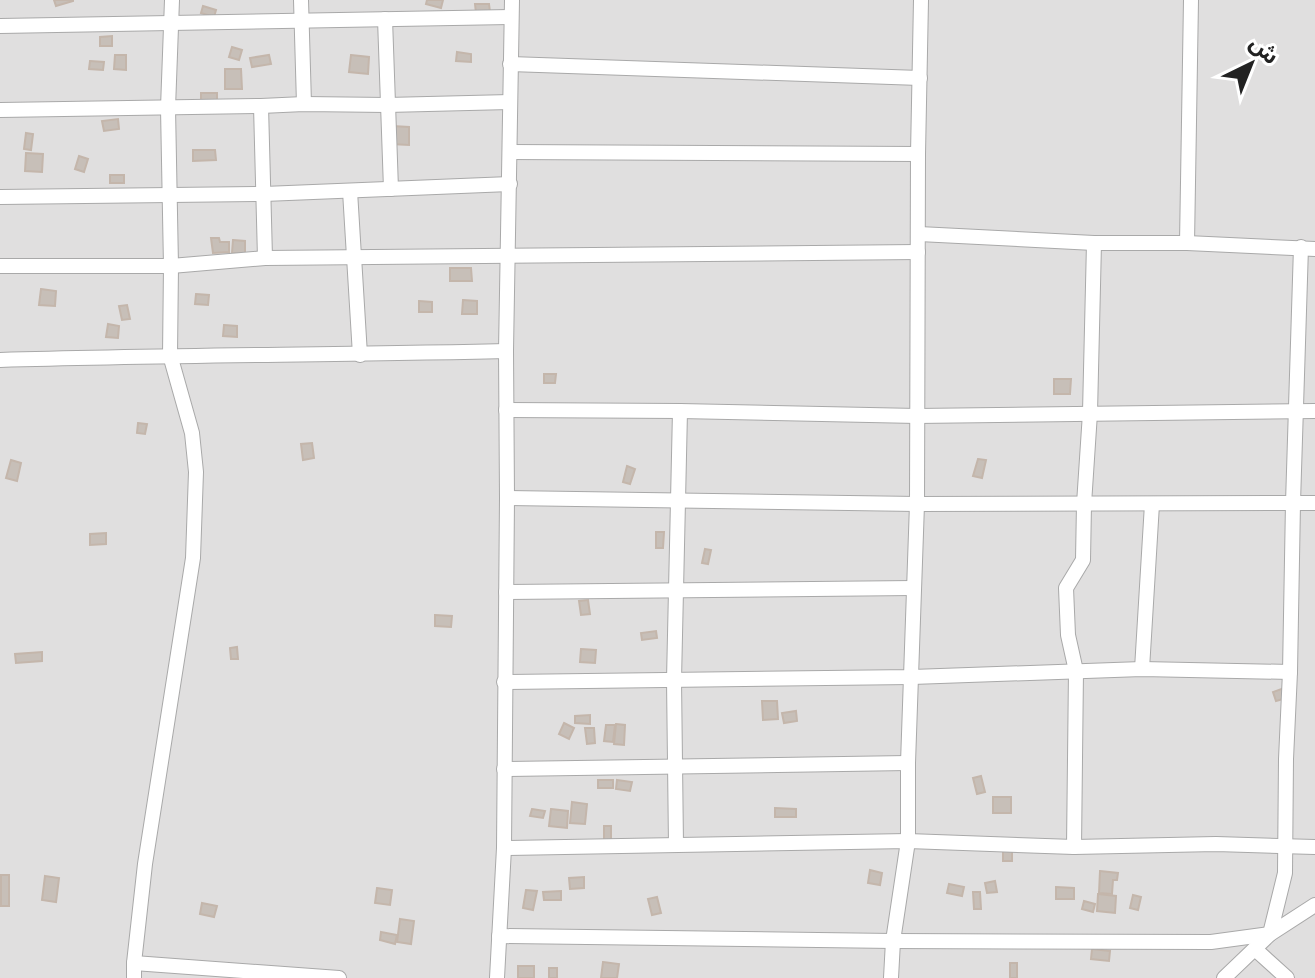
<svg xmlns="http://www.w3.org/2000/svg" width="1315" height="978" viewBox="0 0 1315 978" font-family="Jost,'Noto Sans Arabic',sans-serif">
	<rect width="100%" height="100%" fill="#f2efe9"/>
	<!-- residential -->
	<rect fill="#e0dfdf" x="0" y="0" width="1315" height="978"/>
	<!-- building -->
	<g fill="#c7bfb8" stroke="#c4b6ab" stroke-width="2">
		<polygon points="54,0 73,0 73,1 56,6"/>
		<polygon points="427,0 443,0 441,8 426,4"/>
		<polygon points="475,4 489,4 490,12 476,13"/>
		<polygon points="203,6 216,10 214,17 201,13"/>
		<polygon points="112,36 112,46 100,46 100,37"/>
		<polygon points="232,47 242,50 239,60 229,57"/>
		<polygon points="457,52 471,54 471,62 456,61"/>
		<polygon points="115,55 126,55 126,70 114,69"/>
		<polygon points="269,55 271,64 252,67 250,58"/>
		<polygon points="351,55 369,57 368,74 349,72"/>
		<polygon points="90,61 104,62 103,70 89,69"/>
		<polygon points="225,69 241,69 242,89 225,89"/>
		<rect x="201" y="93" width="16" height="8"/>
		<polygon points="118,119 119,129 104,131 102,121"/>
		<polygon points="392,126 409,127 409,145 391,144"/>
		<polygon points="26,133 33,134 31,150 24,149"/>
		<polygon points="193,150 215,150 216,160 193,161"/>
		<polygon points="26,153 43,154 42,172 25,171"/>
		<polygon points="79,156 88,159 84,172 75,169"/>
		<rect x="110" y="175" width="14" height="8"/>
		<polygon points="211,238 219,238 220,242 229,242 229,252 213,253"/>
		<polygon points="233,240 245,241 245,254 232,253"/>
		<polygon points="450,268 471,268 472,281 450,281"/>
		<polygon points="41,289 56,291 55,306 39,305"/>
		<polygon points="196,294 209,295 208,305 195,304"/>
		<polygon points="463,300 477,301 477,314 462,314"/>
		<polygon points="419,301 432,302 432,312 419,312"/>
		<polygon points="127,305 130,319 122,320 119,306"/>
		<polygon points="108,324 119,326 118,338 106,337"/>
		<polygon points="224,325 237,326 237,337 223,336"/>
		<polygon points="544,374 556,374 555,383 544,383"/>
		<polygon points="1054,379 1071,379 1070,394 1054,394"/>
		<polygon points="138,423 147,424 145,434 137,433"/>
		<polygon points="312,443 314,458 303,460 301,444"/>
		<polygon points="978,459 986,460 982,478 973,476"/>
		<polygon points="11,460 21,463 17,481 6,478"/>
		<polygon points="627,466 635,469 630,484 623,482"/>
		<polygon points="656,532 664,532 663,548 656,548"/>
		<polygon points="106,533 106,544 90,545 90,534"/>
		<polygon points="705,549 711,550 708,564 702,563"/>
		<polygon points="588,600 590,614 581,615 579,601"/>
		<polygon points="435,615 452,616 451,627 435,626"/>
		<polygon points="656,631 657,638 642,640 641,633"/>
		<polygon points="237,647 238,659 231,659 230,648"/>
		<polygon points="581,649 596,650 595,663 580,662"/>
		<polygon points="42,652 42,661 16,663 15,654"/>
		<polygon points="1287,687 1290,697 1276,701 1273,692"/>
		<polygon points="762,701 777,701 778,719 763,720"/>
		<polygon points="796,711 797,721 784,723 782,713"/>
		<polygon points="590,715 590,724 575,723 575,716"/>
		<polygon points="564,723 574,728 569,739 559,734"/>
		<polygon points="616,724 625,725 624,745 614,744"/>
		<polygon points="606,725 615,725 613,742 604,741"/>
		<polygon points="585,728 594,728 595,743 587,744"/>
		<polygon points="981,776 985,792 977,794 973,778"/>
		<rect x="598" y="780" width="15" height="8"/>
		<polygon points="617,780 632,782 630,791 616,789"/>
		<rect x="993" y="797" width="18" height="16"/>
		<polygon points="572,802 587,804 585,824 570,823"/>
		<polygon points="775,808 796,809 796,817 775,817"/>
		<polygon points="532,809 545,811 543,818 530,816"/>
		<polygon points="551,809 568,811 567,828 549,826"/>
		<rect x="604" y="826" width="7" height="14"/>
		<rect x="1003" y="849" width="9" height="12"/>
		<polygon points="870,870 882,873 880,885 868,883"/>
		<polygon points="1100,871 1118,873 1117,880 1113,880 1112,894 1099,893"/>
		<rect x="1" y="875" width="8" height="31"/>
		<polygon points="45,876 59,878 56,902 42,900"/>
		<polygon points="584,877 584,888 570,889 569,878"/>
		<polygon points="995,881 997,892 987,893 985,883"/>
		<polygon points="949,884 964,887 962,896 947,893"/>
		<polygon points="1056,887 1074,888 1074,899 1056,899"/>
		<polygon points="377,888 392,890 390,905 375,903"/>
		<polygon points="526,890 537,891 533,910 523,908"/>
		<polygon points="561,891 561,900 544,900 543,892"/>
		<polygon points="973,892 980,892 981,909 974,909"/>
		<polygon points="1098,894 1116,896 1115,913 1097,911"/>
		<polygon points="1133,895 1141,897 1138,910 1130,908"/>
		<polygon points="657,897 661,913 652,915 648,899"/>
		<polygon points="1084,901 1095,904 1093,912 1082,909"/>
		<polygon points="202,903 217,906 214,917 200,914"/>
		<polygon points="400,919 414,921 411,944 397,942"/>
		<polygon points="381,932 397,935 395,944 380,940"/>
		<polygon points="1092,949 1110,951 1109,961 1091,959"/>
		<polygon points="603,962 619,964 617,978 601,978"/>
		<rect x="1010" y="963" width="7" height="15"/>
		<rect x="518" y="966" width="16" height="12"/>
		<rect x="549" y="968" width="8" height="10"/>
	</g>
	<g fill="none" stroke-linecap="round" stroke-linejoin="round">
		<!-- minor casing -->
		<g stroke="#a9a9a9" stroke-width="16">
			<g id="minor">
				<polyline points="301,0 304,104"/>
				<polyline points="385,19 391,189"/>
				<polyline points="0,26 511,17"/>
				<polyline points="510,64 920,78"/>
				<polyline points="261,106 265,258"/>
				<polyline points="0,110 261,106 304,104 387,105 510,102"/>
				<polyline points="510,152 918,154"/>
				<polyline points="350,191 360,355"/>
				<polyline points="0,197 264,194 510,184"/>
				<polyline points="919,234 1094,243 1187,243 1315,249"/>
				<polyline points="1187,243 1191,0"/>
				<polyline points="0,266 171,266 265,258 918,252"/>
				<path d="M0 360C169 355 337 355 506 351"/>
				<polyline points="506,410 680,411 917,416 1315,411"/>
				<polyline points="507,498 917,504 1315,503"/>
				<polyline points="506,592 914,588"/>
				<polyline points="1142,669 1152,504"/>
				<polyline points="504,682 912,677 1142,669 1290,672"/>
				<polyline points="504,769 908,763"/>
				<polyline points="676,845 674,680 680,411"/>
				<polyline points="1074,847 1076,671 1068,635 1066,588 1083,560 1084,504 1090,413 1094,243"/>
				<polyline points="504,848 908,841 1074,847 1216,844 1315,847"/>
				<polyline points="499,936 893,941 1211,942 1270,934 1315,905"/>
				<polyline points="1255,949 1287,978"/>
				<polyline points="134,963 339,978"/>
				<polyline points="134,978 134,963 145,864 193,558 196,472 192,433 170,355 171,266 168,108 172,0"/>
				<polyline points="497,978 504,848 507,498 506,351 512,0"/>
				<polyline points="891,978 893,941 908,841 908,763 917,504 918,154 921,0"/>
				<polyline points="1224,978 1270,934 1285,873 1286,759 1290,672 1293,503 1301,247"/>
			</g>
		</g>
		<!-- minor -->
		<use href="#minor" stroke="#fff" stroke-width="14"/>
	</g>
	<!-- north arrow -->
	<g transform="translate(1251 64) rotate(43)" stroke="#ffffff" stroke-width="6" paint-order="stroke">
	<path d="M0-6L14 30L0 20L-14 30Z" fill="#222222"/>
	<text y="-12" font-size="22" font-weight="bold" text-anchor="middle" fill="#222222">ش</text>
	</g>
</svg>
